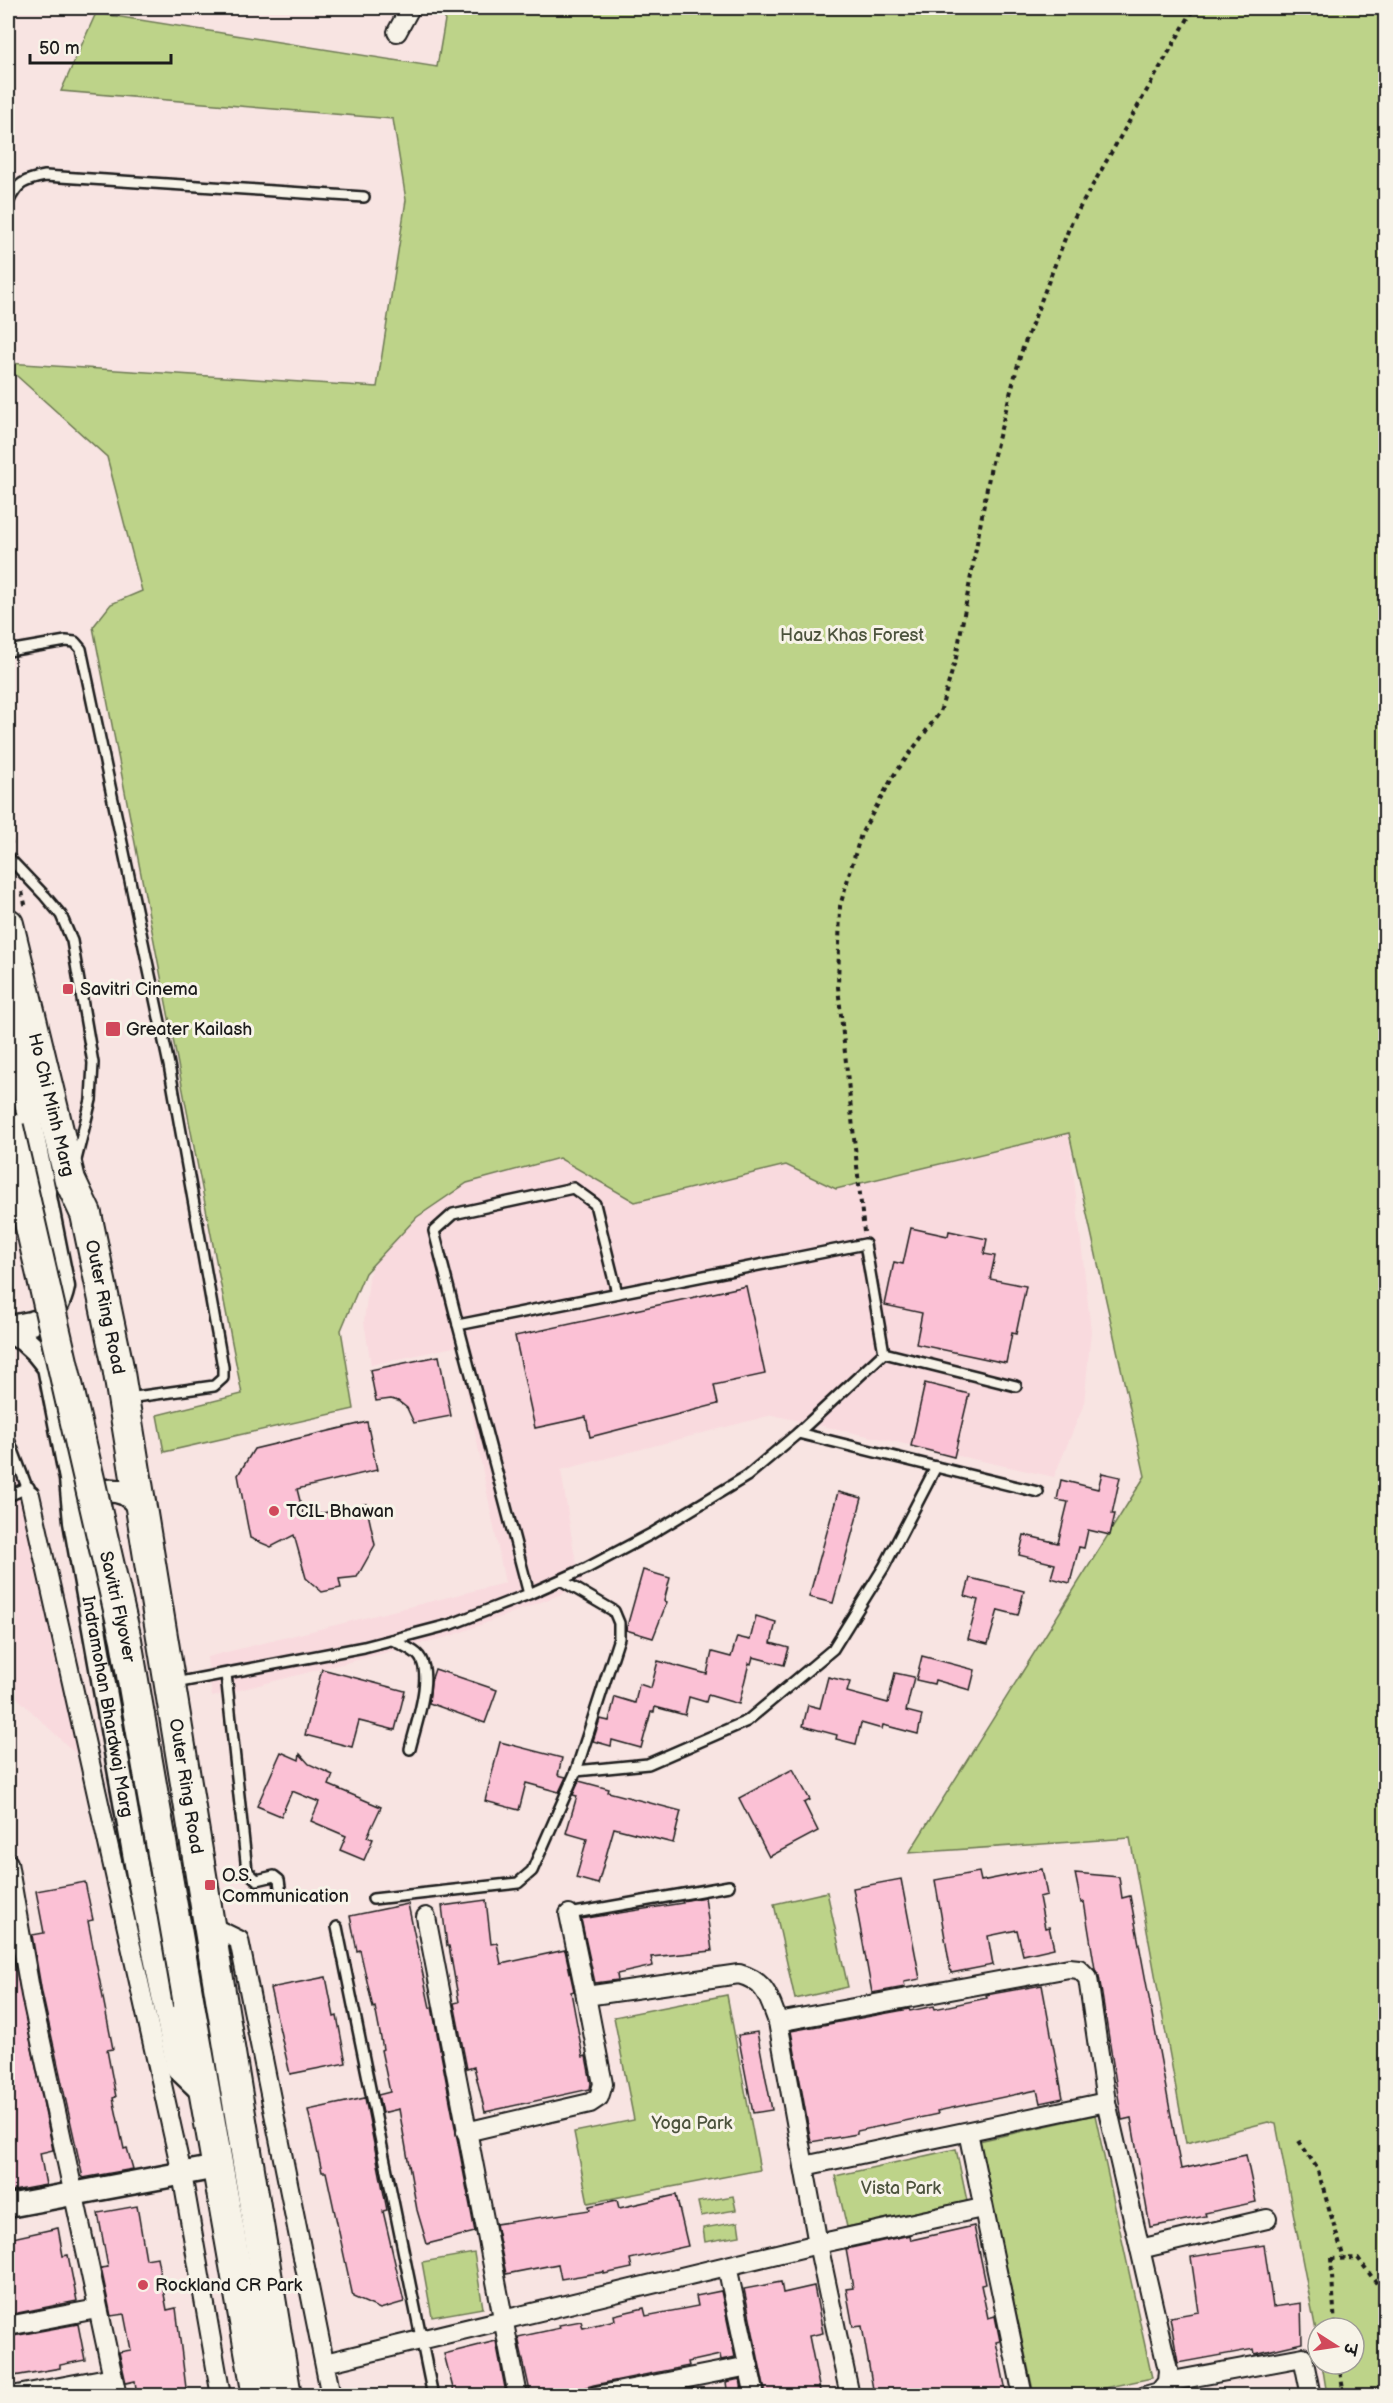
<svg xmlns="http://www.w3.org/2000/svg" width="1393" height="2403" viewBox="0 0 1393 2403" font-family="'Balsamiq Sans','Playpen Sans Deva',sans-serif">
	<rect width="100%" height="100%" fill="#f8e4e2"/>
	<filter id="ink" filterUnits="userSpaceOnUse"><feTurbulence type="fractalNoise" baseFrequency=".0167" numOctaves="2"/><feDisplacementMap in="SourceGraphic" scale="12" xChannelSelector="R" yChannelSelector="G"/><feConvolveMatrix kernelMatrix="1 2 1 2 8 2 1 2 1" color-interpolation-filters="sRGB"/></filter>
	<g filter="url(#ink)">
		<!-- built -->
		<g fill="#f9dade">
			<polygon points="1069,1133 1091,1331 1084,1404 1054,1477 772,1415 561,1470 574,1552 583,1586 451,1636 212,1697 207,1657 505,1583 458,1346 371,1365 364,1322 370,1271 378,1259 417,1217 467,1183 559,1158 635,1202 786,1165 837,1189"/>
			<polygon points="8,1440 13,1448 77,1755 8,1689"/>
		</g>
		<!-- green -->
		<g fill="#bdd389" stroke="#6c7852" stroke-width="1.5">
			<polygon points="447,8 1385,8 1385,2395 1327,2395 1322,2364 1354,2364 1354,2328 1318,2328 1318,2341 1276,2124 1268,2122 1186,2143 1130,1838 909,1853 1145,1476 1069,1133 836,1189 786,1165 635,1202 559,1158 467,1183 417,1217 365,1273 341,1330 354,1409 164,1452 157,1415 242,1394 93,627 111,604 142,591 107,457 8,368 8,363 377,387 406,200 393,119 61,91 96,13 437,67"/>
			<polygon points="827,1892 848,1987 795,1999 774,1904"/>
			<polygon points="727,1995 760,2170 588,2203 574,2132 634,2120 614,2017"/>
			<polygon points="1095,2115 1152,2378 1071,2395 1034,2395 979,2141"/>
			<polygon points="956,2149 967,2201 847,2227 835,2176"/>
			<polygon points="733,2196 736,2210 701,2216 698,2202"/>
			<polygon points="738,2222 740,2236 705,2242 703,2228"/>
			<polygon points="474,2253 483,2308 432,2317 422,2262"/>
		</g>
		<!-- building -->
		<g fill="#fbc1d5" stroke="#1c1c1c" stroke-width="1.5">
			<polygon points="911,1228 948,1236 949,1231 987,1239 984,1254 995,1256 990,1279 1026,1286 1016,1334 1012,1333 1006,1363 916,1344 922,1313 885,1305 894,1262 903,1264"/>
			<polygon points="746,1286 765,1374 714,1385 718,1404 590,1437 586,1417 535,1428 515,1336"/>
			<polygon points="439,1356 451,1416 414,1423 407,1408 398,1401 391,1399 376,1401 370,1370"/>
			<polygon points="925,1383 969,1394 954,1457 911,1446"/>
			<polygon points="367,1422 377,1470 297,1489 304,1517 366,1504 375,1545 357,1577 339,1579 341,1588 322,1592 306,1578 294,1535 271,1547 250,1538 238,1475 254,1449"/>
			<polygon points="1102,1473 1120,1477 1112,1514 1115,1514 1110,1535 1088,1530 1084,1548 1079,1547 1070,1583 1051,1578 1055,1564 1019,1555 1024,1535 1058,1543 1068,1502 1057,1500 1061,1480 1098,1489"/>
			<polygon points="838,1492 862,1498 833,1603 809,1597"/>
			<polygon points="643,1570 670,1578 664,1601 667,1602 653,1638 626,1630"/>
			<polygon points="970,1578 1024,1591 1018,1615 998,1610 988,1644 968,1639 978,1600 965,1596"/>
			<polygon points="756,1616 776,1622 771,1643 789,1648 784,1665 753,1657 751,1664 749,1663 739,1704 708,1695 706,1702 689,1697 685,1715 655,1707 654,1712 651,1712 641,1748 612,1740 611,1746 593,1741 600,1719 609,1721 615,1697 635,1703 639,1684 651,1688 658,1661 707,1674 712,1652 731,1657 737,1637 750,1640"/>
			<polygon points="922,1656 975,1670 970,1690 935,1680 934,1684 916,1680"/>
			<polygon points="322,1669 405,1691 395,1730 359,1721 352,1747 305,1735"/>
			<polygon points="435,1669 497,1690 485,1723 429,1703 431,1681"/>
			<polygon points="895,1673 914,1677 906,1711 922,1715 918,1734 883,1725 882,1729 861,1723 856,1744 836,1739 837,1735 803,1726 808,1705 820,1708 828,1677 850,1682 847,1692 888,1703"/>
			<polygon points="500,1742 562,1758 558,1775 566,1777 559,1792 526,1783 519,1810 485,1801"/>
			<polygon points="281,1752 299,1760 300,1754 309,1764 333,1775 329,1785 381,1807 367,1837 373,1839 364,1860 340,1850 346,1836 311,1821 319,1802 292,1791 281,1816 257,1806"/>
			<polygon points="793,1769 810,1800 804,1803 818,1831 769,1857 739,1798"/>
			<polygon points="579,1781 609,1789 608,1792 681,1811 673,1843 614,1828 598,1884 576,1878 587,1839 566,1833 577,1796 573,1795"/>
			<polygon points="1042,1869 1047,1895 1039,1897 1045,1928 1049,1927 1054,1948 1023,1955 1017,1930 988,1936 993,1965 951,1973 935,1880 979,1872 981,1881"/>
			<polygon points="1075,1873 1119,1877 1122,1898 1130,1896 1181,2169 1246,2155 1256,2202 1205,2213 1206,2216 1150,2227 1131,2118 1122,2120 1099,1976 1095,1969 1084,1902 1081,1903"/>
			<polygon points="901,1879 920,1979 904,1982 905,1987 872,1993 853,1888"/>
			<polygon points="85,1882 93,1920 88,1921 113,2049 107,2050 116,2097 113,2098 124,2149 127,2148 133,2169 83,2178 42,1993 32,1935 44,1933 36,1891"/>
			<polygon points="705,1897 712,1951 651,1957 653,1966 617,1974 618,1980 595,1983 581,1919 683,1903 682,1901"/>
			<polygon points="486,1900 491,1944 497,1943 501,1964 565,1950 574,1991 571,1992 583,2057 586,2056 591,2083 590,2089 485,2112 474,2067 467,2069 454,2003 459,2002 449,1946 447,1946 442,1906"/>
			<polygon points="408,1904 430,2008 432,2007 475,2232 427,2244 417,2210 399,2109 382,2113 378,2095 390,2092 381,2050 383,2049 375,2007 373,2008 360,1950 357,1951 350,1916"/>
			<polygon points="8,1940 10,1940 53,2150 40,2153 46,2185 8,2192"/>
			<polygon points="326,1977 334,2017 337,2016 346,2063 290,2074 270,1988"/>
			<polygon points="1042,1985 1063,2098 1040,2103 1037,2090 937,2111 938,2114 857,2131 857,2134 811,2142 791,2031 909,2009 910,2011 934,2006 935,2009 987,1998 986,1995"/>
			<polygon points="757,2032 772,2110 753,2113 738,2035"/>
			<polygon points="365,2098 387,2210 383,2211 404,2302 380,2309 353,2297 326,2172 322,2172 308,2110"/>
			<polygon points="676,2195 688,2246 630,2259 632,2268 604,2274 604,2272 561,2279 558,2264 506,2274 496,2224 590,2210 589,2206 617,2200 619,2208"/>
			<polygon points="137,2206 146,2259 157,2257 167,2310 176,2308 187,2396 137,2396 135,2381 126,2383 119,2352 131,2350 124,2314 111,2316 101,2268 108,2267 98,2213"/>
			<polygon points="974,2226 986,2284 981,2285 988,2318 995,2316 1000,2341 996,2342 1007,2396 892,2396 891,2392 874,2395 862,2326 853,2327 846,2289 853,2288 846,2249 910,2235 911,2240"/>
			<polygon points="58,2228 63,2256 68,2255 77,2301 8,2315 8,2239"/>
			<polygon points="1264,2245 1273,2307 1301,2303 1302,2343 1255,2354 1254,2349 1178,2363 1170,2317 1199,2312 1191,2257"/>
			<polygon points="781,2282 783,2293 814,2286 823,2333 809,2336 821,2396 766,2396 744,2289"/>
			<polygon points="721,2291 735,2357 721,2360 720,2355 688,2362 689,2366 594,2385 554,2396 531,2396 518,2337 560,2328 559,2325 581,2321 583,2328 615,2320 614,2315 644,2308 646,2316 698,2306 696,2296"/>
			<polygon points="78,2324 85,2360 60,2365 60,2368 8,2377 8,2337"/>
			<polygon points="496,2341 506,2393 498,2396 455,2396 444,2354"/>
			<polygon points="740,2379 743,2396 728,2396 726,2382"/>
			<polygon points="693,2388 695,2396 657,2396"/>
		</g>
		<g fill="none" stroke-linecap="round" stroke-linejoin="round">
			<!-- service casing -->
			<g stroke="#1c1c1c" stroke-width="14">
				<g id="service">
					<path d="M8 203C17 183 24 180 45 176L364 197"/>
					<polyline points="8,651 66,641 75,642 81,649 169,1065 223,1367 223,1378 214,1386 128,1398"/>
					<polyline points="8,857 45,896 61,915 72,941 93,1063 91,1100 76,1160"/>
					<polyline points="458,1325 434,1231 453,1214 573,1188 595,1204 617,1293"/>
					<polyline points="884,1353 1016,1386"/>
					<polyline points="798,1433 1038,1492"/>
					<polyline points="8,1437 30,1495"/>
					<polyline points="8,1496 29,1487"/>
					<polyline points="561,1580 614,1611 619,1623 619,1638 576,1771"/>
					<path d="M392 1640C400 1644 410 1648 417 1654 436 1671 415 1727 410 1749"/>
					<polyline points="226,1674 247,1871 257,1880 274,1876 279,1880 281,1894"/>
					<polyline points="175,1683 364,1647 452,1624 529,1594 587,1568 651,1534 747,1476 798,1433 884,1353 865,1244 458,1325 529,1594"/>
					<polyline points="373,1899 518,1883 532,1871 576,1771 648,1764 747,1721 833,1649 884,1567 936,1467"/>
					<polyline points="569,1914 729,1886"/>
					<polyline points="337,1927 433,2396"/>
				</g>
			</g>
			<!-- minor casing -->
			<g stroke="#1c1c1c" stroke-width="22">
				<g id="minor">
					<polyline points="397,32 410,8"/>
					<polyline points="30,1495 182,2174 221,2396"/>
					<polyline points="8,1863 31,1995 117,2396"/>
					<polyline points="569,1914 586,1996"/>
					<polyline points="426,1917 518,2396"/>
					<polyline points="210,1926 239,1940 331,2396"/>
					<polyline points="778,2022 1069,1968 1079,1969 1088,1978 1106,2102 1168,2370 1167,2382 1159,2392 1145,2396"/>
					<path d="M466 2132 590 2103 599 2097 603 2084 586 1996 739 1974C766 1981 769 1998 778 2022L818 2244 850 2396"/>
					<polyline points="968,2132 1023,2396"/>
					<polyline points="804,2166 1106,2102"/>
					<polyline points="1140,2249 1267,2219"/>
					<polyline points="727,2266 755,2396"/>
					<polyline points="8,2326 97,2309"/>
					<polyline points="325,2363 818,2244 982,2208"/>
					<polyline points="1167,2382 1303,2357 1311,2396"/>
					<polyline points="12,2396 113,2377"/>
					<polyline points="596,2396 749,2366"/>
				</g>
			</g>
			<!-- tertiary casing -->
			<g stroke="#1c1c1c" stroke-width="27">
				<g id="tertiary">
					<path d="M8 1012 63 1287C56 1321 38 1323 8 1327"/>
					<path id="s1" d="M8 1331 24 1340 37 1352 49 1367 71 1479 75 1522 138 1875 178 2068 203 2092"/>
					<path d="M83 1504C104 1484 130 1486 142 1514"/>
					<polyline points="8,2206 217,2167"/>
				</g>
			</g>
			<!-- primary casing -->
			<g stroke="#1c1c1c" stroke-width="34">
				<g id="primary">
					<path id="s2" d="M8 924 70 1180 86 1214 118 1367 286 2396"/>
					<polyline points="189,2004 258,2396"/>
				</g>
			</g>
			<!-- path -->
			<g stroke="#1c1c1c" stroke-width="4" stroke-dasharray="4.5 4.5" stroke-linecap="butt">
				<polyline points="8,831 11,844"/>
				<polyline points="22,892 26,908"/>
				<polyline points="864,1232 838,987 840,906 861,834 894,775 940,712 956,658 991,466 1021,353 1071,223 1194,8"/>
				<polyline points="1299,2141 1317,2168 1344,2259"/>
				<polyline points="1331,2258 1335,2328"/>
				<polyline points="1331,2259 1358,2258 1386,2296"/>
				<polyline points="1339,2364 1344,2396"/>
			</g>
			<!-- service -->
			<use href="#service" stroke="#f7f3e8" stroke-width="9"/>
			<!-- minor -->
			<use href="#minor" stroke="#f7f3e8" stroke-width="18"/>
			<!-- tertiary -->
			<use href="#tertiary" stroke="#f7f3e8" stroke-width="22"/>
			<!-- primary -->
			<use href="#primary" stroke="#f7f3e8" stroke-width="30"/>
			<!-- primary-bridge casing -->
			<g stroke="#1c1c1c" stroke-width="34" stroke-linecap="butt">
				<g id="primary-bridge">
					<path id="s3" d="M8 1127 126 1640 189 2004"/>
				</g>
			</g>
			<!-- primary-bridge -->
			<use href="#primary-bridge" stroke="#f7f3e8" stroke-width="30"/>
		</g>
	</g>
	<!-- markers -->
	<g fill="#d1495b" stroke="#f7f3e8" stroke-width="2">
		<rect x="62" y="983" width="12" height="12" rx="3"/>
		<rect x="105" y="1021" width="16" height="16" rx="3"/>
		<circle cx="274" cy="1511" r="6"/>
		<rect x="204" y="1879" width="12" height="12" rx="3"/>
		<circle cx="143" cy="2285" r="6"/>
	</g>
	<g text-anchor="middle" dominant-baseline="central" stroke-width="6" stroke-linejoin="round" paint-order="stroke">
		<!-- park labels -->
		<g font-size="18" fill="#4c533d" stroke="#f7f3e8">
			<text x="852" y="635">Hauz Khas Forest</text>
			<text x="692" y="2123">Yoga Park</text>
			<text x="901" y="2188">Vista Park</text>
		</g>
		<!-- poi labels -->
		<g font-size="18" fill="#1c1c1c" stroke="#f7f3e8" text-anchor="start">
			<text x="80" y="989">Savitri Cinema</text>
			<text x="126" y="1029">Greater Kailash</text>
			<text x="286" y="1511">TCIL Bhawan</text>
			<text x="222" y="1875">O.S.<tspan x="222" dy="21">Communication</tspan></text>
			<text x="155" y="2285">Rockland CR Park</text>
		</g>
		<!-- street labels -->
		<g font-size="18" fill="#1c1c1c" stroke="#f7f3e8">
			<text stroke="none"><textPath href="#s2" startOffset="186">Ho Chi Minh Marg</textPath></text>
			<text stroke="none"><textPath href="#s2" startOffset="396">Outer Ring Road</textPath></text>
			<text stroke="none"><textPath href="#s3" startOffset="492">Savitri Flyover</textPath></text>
			<text stroke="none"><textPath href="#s1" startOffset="400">Indramohan Bhardwaj Marg</textPath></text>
			<text stroke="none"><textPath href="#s2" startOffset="882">Outer Ring Road</textPath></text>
		</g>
	</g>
	<!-- margin -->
	<rect width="1393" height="2403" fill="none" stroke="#f7f3e8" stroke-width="30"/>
	<rect x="15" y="15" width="1363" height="2373" fill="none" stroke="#1c1c1c" stroke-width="2" filter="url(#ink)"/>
	<!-- north arrow -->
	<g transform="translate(1336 2346) rotate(102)"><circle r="28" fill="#f7f3e8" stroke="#9f9d96" stroke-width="1.5"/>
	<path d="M0-4.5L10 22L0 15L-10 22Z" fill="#d1495b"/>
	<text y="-9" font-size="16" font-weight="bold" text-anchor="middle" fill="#1c1c1c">उ</text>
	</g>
	<!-- scale -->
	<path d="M30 54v9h141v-9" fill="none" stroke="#1c1c1c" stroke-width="3"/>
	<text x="39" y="54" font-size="18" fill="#1c1c1c" stroke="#f7f3e8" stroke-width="4.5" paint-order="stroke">50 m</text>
</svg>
